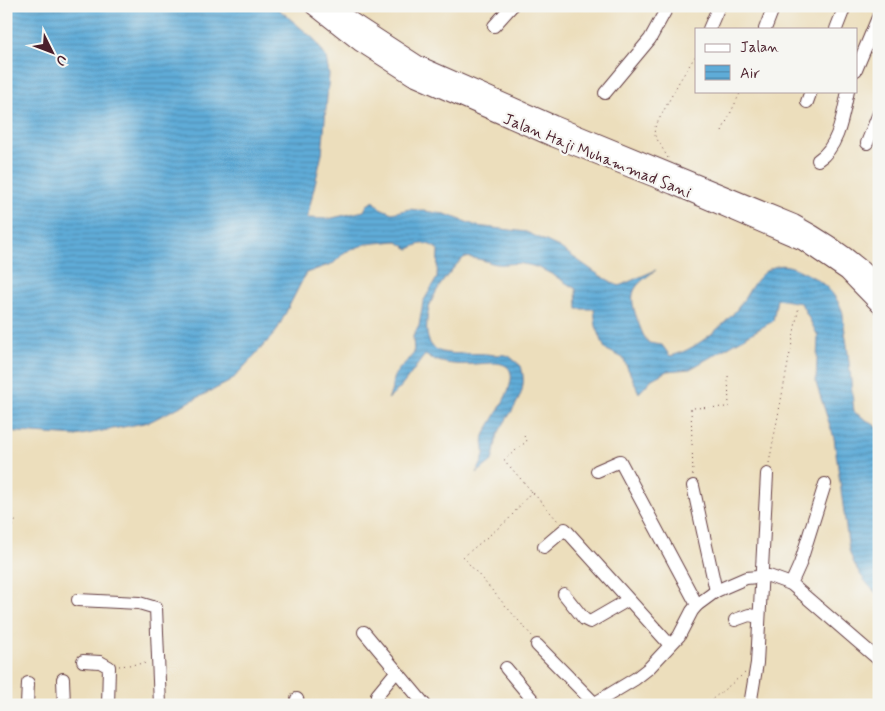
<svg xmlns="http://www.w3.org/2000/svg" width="885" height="711" viewBox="0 0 885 711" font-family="Mynerve,sans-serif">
	<defs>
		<pattern id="water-rules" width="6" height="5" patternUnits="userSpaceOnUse" patternTransform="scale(1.25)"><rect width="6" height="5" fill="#5facd8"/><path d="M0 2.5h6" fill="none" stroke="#508baf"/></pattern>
	</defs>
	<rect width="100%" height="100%" fill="#f6f6f2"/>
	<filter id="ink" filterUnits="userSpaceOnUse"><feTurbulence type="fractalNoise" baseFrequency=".02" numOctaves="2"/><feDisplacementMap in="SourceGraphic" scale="10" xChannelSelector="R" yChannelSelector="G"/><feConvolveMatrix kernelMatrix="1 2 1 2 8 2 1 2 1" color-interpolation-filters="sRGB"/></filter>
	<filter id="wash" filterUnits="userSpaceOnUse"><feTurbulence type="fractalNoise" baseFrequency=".0096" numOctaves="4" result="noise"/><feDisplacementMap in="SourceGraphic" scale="20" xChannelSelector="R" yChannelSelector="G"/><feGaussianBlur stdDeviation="1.12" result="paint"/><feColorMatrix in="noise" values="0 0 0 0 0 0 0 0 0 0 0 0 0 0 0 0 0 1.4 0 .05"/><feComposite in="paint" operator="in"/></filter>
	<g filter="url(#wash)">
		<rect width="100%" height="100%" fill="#ecdebc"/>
		<!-- water -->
		<path fill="url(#water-rules)" stroke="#546682" d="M6 6H275L314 39 326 57 329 75 322 154 307 218 328 219 364 211 367 205 374 201 380 208 392 213 410 209 445 214 477 226 526 232 559 247 599 275 619 286 656 270C632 287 628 292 637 319 641 329 642 335 649 343L662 345 670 356C692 352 723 327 737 309 750 293 755 272 777 266 787 263 800 270 809 275 824 282 836 295 842 310 844 315 843 321 844 325 849 354 851 383 854 412L879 428V596C864 582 855 569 849 550L834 438 816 383 818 336 801 303 777 299 773 321 690 369 667 371 652 379 639 393 623 358 605 349 596 326 594 309H577L576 289C559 279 542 266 523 264 513 262 502 266 492 263 483 260 475 258 465 257 451 268 430 296 428 313 419 368 458 349 494 355 499 355 504 354 509 356 513 359 517 363 521 366 530 395 510 410 498 434 495 442 495 452 492 461L477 473C479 467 483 461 484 455 485 448 482 443 484 436 490 420 537 362 492 363 468 364 446 368 425 355 413 370 402 389 388 399 393 389 391 389 393 379 395 371 409 360 414 353L413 336 419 326 423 302 437 278 438 250C428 241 420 243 409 249L396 241 366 244 345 252 334 263 306 273 276 332 231 381 149 422 76 436 6 431Z"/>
	</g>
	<g filter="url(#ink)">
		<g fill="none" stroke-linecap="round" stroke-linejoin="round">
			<!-- minor casing -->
			<g stroke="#623c41" stroke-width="14">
				<g id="minor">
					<polyline points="494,26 512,6"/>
					<polyline points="709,29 719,6"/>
					<polyline points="765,29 774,6"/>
					<polyline points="836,29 845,6"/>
					<polyline points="856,70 879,15"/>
					<polyline points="605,93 650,39 668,6"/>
					<polyline points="807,102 811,91"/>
					<polyline points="867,143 879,113"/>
					<path d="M818 160C839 147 843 114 848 91"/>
					<polyline points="597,471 620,461 697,605"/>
					<polyline points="693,486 716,591"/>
					<polyline points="544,547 565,529 670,645"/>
					<polyline points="791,584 800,564 825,484"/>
					<polyline points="564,594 584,619 590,622 628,600"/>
					<polyline points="78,600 139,603 156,608 160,705"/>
					<polyline points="735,620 749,615 759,617"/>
					<polyline points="364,632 425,705"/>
					<polyline points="537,645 596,705"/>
					<polyline points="83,661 100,662 109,667 108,705"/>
					<polyline points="506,668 537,705"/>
					<polyline points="63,679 64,705"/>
					<polyline points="297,699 299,705"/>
					<polyline points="27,705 28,683"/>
					<polyline points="377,705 377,695 396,672"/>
					<polyline points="592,705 635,679 649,668 679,636 692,611 697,605 716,591 746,578 769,576 791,584 879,660"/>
					<polyline points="750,705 757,663 767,474"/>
				</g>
			</g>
			<!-- major casing -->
			<g stroke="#623c41" stroke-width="18">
				<g id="major">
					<polyline points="313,6 360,43 413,77 550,137 673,186 803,242 847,272 879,305"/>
					<path d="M329 6 418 64 554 124 794 223C826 240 853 259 879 284"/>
				</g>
			</g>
			<!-- path -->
			<g stroke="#623c41" stroke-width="1" stroke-dasharray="1 4" stroke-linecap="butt">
				<polyline points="722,131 741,91"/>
				<polyline points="668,158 654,134 655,127 679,82 696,55"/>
				<polyline points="524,436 527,441 504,460 558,521"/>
				<polyline points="769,463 799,306"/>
				<polyline points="693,475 691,408 729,407 728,374"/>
				<polyline points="532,491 508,520 463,557 532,636"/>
				<polyline points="6,545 16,519"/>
				<polyline points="119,666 147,663"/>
				<polyline points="705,705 745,673"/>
			</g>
			<!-- minor -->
			<use href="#minor" stroke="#fff" stroke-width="12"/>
			<!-- major -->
			<use href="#major" stroke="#fff" stroke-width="16"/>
		</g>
	</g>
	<g text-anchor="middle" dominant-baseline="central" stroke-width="4.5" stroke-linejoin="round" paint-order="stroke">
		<!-- street labels -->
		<g font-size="16" fill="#4a1f2b" stroke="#f6f6f2">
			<text transform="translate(597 156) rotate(22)">Jalan Haji Muhammad Sani</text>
		</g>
	</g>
	<!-- margin -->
	<rect width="885" height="711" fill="none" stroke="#f6f6f2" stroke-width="25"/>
	<!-- legend -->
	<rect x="695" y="28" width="162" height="65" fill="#f6f6f2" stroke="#b1a0a2"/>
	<rect x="705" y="44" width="25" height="8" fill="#ffffff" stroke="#b1a0a2"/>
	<text x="740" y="52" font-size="15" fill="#4a1f2b">Jalan</text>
	<rect x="705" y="65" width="25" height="15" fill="url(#water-rules)" stroke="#b1a0a2"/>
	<text x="740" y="78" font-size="15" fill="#4a1f2b">Air</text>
	<!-- north arrow -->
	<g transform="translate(52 52) rotate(132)" stroke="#f6f6f2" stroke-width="4" paint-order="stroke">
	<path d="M0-4L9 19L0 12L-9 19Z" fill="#4a1f2b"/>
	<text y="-8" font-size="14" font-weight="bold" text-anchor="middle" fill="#4a1f2b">U</text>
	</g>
</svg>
